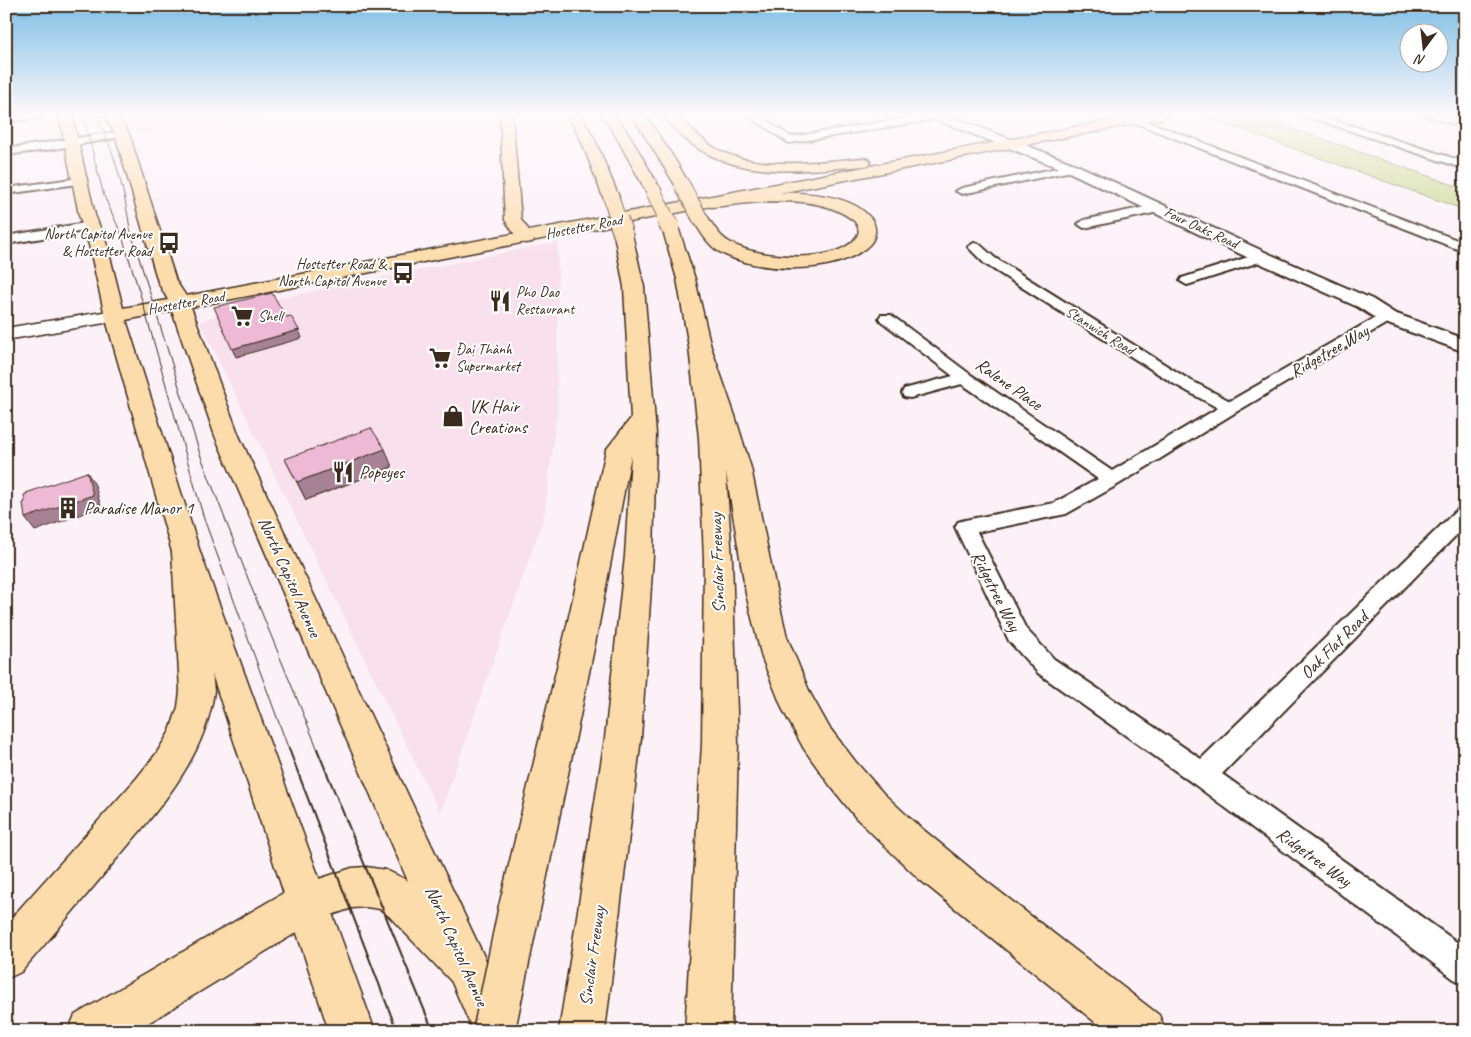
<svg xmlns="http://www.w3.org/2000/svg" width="1471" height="1037" viewBox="0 0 1471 1037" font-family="Caveat,sans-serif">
	<rect width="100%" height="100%" fill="#fcf1f7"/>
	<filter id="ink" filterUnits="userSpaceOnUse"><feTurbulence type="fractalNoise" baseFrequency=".02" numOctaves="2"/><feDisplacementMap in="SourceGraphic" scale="10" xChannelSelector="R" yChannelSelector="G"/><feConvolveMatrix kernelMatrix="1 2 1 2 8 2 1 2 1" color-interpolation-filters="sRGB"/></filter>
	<g filter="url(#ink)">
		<!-- built -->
		<g fill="#f8e0ed">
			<polygon points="123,115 283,115 138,135"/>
			<polygon points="558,242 557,411 544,517 440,813 200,322 236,307"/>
		</g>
		<!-- green -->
		<polygon fill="#c7d88c" stroke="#818155" points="1200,115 1254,115 1465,189 1465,210"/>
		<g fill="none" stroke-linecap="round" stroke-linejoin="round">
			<!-- minor casing -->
			<g stroke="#3b2a1e" stroke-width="4">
				<g id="minor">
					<polygon points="15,115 44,115 39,118 6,122 6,116"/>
					<polygon points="748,115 759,115 791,137 925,115 942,116 937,119 789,143"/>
					<polygon points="1303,115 1318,115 1465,162 1465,169"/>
					<polygon points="1425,115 1441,115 1465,122 1465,128"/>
					<polygon points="1136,117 1465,243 1465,252 1133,122 1133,118"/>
					<polygon points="122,131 126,132 126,136 54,149 6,155 6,149"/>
					<polygon points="1072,165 1076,166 1077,168 1076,170 962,194 956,191 962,188"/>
					<polygon points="80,178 84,179 86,181 84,183 6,194 6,188"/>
					<polygon points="1159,204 1163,205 1165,208 1163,211 1084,228 1078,224 1084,220"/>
					<polygon points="92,222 96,223 98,226 96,229 6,244 6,236"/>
					<polygon points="974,243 979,244 995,258 1188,379 1230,401 1382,314 1392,314 1394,317 1392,320 1236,412 1119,484 1066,514 977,532 1026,629 1054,659 1201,759 1458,509 1465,507 1465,526 1222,774 1465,948 1465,984 1454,979 1194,784 1038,673 1009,641 955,527 958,522 965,520 1054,503 1098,479 962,384 910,398 904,397 902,393 904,389 953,376 881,321 879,318 881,315 891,315 971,375 1112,471 1218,408 1176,385 985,264 968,247"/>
					<polygon points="1261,253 1268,257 1266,260 1187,285 1180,281 1182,278"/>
				</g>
			</g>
			<!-- tertiary casing -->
			<g stroke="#3b2a1e" stroke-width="4">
				<polygon id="tertiary" points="930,115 947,115 1077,165 1267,253 1372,299 1394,313 1465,339 1465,352 1380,321 1358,307 1255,261 1067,171 932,118"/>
			</g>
			<!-- secondary casing -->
			<g stroke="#3b2a1e" stroke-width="3">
				<polygon id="secondary" points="115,310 122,312 125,316 122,320 6,340 6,328"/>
			</g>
			<!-- primary casing -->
			<g stroke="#3b2a1e" stroke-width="3">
				<polygon id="primary" points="59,115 72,115 95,215 107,245 123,308 168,300 158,282 115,134 104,115 117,115 129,134 176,281 186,296 1139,115 1166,115 1160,119 191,307 239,436 519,1031 473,1031 215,436 172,311 126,320 200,552 375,1031 329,1031 172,552 105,316 89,245 79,215"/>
			</g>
			<!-- motorway casing -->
			<g stroke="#3b2a1e" stroke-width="3">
				<g id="motorway">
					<polygon points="500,115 512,115 521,220 535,238 532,242 526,243 520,242 505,220"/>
					<polygon points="568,115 581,115 595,140 619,197 617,200 605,200 603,197 581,140"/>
					<polygon points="602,115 615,115 630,136 661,190 659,193 647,193 616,136"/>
					<polygon points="632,115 645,115 672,155 690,185 687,188 677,188"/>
					<path d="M663 115H677C689 126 701 140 715 148 756 172 819 161 864 158L869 159 871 162 869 165 864 166C789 172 713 183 663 115Z"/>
					<path d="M768 193C799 192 852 192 872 220 877 228 876 237 870 244 839 277 753 273 718 251 706 243 699 229 692 218L694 214H706C713 225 719 237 731 243 756 258 839 266 857 236 861 230 857 224 853 220 815 191 755 203 711 207L705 205 703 202 705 199 711 197Z"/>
					<polygon points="670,222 676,223 678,227 695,279 711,347 735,416 751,468 777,594 787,637 810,693 829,727 855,761 883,793 914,822 982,878 1159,1015 1166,1031 1106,1031 919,879 856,818 829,784 804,749 783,710 762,658 746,594 726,472 732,559 738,743 731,1031 685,1031 702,743 704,559 699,438 689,347 677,279 662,227 664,223"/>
					<polygon points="623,229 629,230 632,234 644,287 656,434 653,556 641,738 605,1031 559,1031 605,738 625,556 631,455 597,634 540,910 534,925 519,931 504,925 498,910 565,634 606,450 631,418 624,287 614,234 617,230"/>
					<path d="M186 542 196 545 200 552 214 691C205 762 153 815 109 868 80 903 51 937 21 972L6 979V924L136 779 156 754 170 731 178 707 180 691 172 552 176 545Z"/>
					<polygon points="366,867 386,870 419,886 481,951 488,966 481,981 466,988 451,981 389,916 380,909 366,907 352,908 317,920 135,1031 68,1031 75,1015 292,888 352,868"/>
				</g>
			</g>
			<!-- minor -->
			<use href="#minor" fill="#fff" fill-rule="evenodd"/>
			<!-- tertiary -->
			<use href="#tertiary" fill="#fff" fill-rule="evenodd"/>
			<!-- secondary -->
			<use href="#secondary" fill="#fff" fill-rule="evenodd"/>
			<!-- primary -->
			<use href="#primary" fill="#fddcac" fill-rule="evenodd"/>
			<!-- motorway -->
			<use href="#motorway" fill="#fddcac" fill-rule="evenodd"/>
			<!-- tram-far1 -->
			<g stroke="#3b2a1e" stroke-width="1">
				<polyline points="83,115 104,196 121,233 141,297 204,519 289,750"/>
				<path d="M96 115C115 151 124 189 130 229L200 454 254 594 318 750"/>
			</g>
			<!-- tram -->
			<g stroke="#3b2a1e" stroke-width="2">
				<polyline points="289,749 397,1031"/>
				<polyline points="317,749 433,1031"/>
			</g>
			<!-- motorway-bridge-far2 casing -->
			<g stroke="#3b2a1e" stroke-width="17" stroke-linecap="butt">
				<g id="motorway-bridge-far2">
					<polyline points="682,185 700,218"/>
					<polyline points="653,190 667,220"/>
					<polyline points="611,197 618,220"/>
				</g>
			</g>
			<!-- motorway-bridge-far1 casing -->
			<g stroke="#3b2a1e" stroke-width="21" stroke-linecap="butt">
				<g id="motorway-bridge-far1">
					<polyline points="618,219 623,234"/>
					<polyline points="666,219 670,227"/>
				</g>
			</g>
			<!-- motorway-bridge casing -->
			<g stroke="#3b2a1e" stroke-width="44" stroke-linecap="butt">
				<polyline id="motorway-bridge" points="494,1031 519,910"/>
			</g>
			<!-- motorway-bridge-far2 -->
			<use href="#motorway-bridge-far2" stroke="#fddcac" stroke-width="15"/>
			<!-- motorway-bridge-far1 -->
			<use href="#motorway-bridge-far1" stroke="#fddcac" stroke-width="19"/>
			<!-- motorway-bridge -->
			<use href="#motorway-bridge" stroke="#fddcac" stroke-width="41"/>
		</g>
		<!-- wall -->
		<polygon fill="#cd9fb7" stroke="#3b2a1e" points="285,459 392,467 306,500"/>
		<!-- shaded-wall -->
		<g fill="#a78295" stroke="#3b2a1e">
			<polygon points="299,330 302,338 236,357 232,349"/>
			<polygon points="385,449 392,467 306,500 297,482"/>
			<polygon points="87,472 95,485 101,507 35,531 25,518"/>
		</g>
		<!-- building -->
		<g fill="#eeb9d5" stroke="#3b2a1e">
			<polygon points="272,293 286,317 291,316 299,330 232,349 214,307"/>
			<polygon points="371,428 385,449 297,482 285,459"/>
			<polygon points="87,472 93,495 25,518 23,503 25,502 24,495 27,494 26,493"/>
		</g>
	</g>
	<!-- sky -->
	<linearGradient id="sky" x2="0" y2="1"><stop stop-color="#7fbfe6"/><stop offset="0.44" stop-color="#fef9fb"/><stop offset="1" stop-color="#fef9fb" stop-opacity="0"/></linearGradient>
	<rect width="1471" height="260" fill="url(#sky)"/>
	<!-- icons -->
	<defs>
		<g id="bus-bare" transform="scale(1.725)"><path d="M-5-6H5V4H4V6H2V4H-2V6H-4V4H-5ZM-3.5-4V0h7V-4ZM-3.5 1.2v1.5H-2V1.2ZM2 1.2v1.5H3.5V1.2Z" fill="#3b2a1e" stroke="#fff" stroke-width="2.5" paint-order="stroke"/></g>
		<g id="restaurant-bare" transform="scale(1.725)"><path d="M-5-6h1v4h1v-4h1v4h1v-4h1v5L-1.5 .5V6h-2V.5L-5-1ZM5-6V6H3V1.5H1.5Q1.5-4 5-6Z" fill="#3b2a1e" stroke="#fff" stroke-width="2.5" paint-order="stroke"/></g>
		<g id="supermarket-bare" transform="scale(1.725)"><path d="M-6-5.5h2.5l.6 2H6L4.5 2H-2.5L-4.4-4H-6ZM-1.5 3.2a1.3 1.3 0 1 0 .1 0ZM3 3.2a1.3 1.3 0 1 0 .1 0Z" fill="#3b2a1e" stroke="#fff" stroke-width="2.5" paint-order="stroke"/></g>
		<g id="shop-bare" transform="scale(1.725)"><path d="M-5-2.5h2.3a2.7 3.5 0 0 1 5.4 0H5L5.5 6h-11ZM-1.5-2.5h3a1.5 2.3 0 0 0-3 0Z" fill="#3b2a1e" stroke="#fff" stroke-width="2.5" paint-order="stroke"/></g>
		<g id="building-bare" transform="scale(1.725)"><path d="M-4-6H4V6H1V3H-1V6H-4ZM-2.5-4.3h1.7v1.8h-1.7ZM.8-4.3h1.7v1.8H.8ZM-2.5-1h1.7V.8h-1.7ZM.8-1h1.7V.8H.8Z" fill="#3b2a1e" stroke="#fff" stroke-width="2.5" paint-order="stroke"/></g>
	</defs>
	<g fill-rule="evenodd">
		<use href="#bus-bare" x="169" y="243"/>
		<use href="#bus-bare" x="403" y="273"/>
		<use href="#restaurant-bare" x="500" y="301"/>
		<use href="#supermarket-bare" x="242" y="316"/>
		<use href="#supermarket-bare" x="440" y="358"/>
		<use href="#shop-bare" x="453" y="416"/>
		<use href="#restaurant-bare" x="343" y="472"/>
		<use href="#building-bare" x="68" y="508"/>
	</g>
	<g text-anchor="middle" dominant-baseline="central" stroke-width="4" stroke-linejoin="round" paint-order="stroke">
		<!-- far-street labels -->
		<g font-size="15" fill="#3b2a1e" stroke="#fff">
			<text transform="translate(584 227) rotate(-11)">Hostetter Road</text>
			<text transform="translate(1201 228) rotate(25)">Four Oaks Road</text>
			<text transform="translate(186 303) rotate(-10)">Hostetter Road</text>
			<text transform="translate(1100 331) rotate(32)">Stanwich Road</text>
		</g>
		<!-- far-poi labels -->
		<g font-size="15" fill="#3b2a1e" stroke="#fff" text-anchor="start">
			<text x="152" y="234" text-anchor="end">North Capitol Avenue<tspan x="152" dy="17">&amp; Hostetter Road</tspan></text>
			<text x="386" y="264" text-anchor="end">Hostetter Road &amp;<tspan x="386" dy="17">North Capitol Avenue</tspan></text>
			<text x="516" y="292">Pho Dao<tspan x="516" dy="17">Restaurant</tspan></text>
			<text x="258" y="316">Shell</text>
			<text x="456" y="349">Đại Thành<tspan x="456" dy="17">Supermarket</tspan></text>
		</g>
		<!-- street labels -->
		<g font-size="18" fill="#3b2a1e" stroke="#fff">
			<text transform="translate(1329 351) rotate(-30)">Ridgetree Way</text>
			<text transform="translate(1009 384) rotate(35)">Ralene Place</text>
			<text transform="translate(717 563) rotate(-92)">Sinclair Freeway</text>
			<text transform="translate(290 577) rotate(66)">North Capitol Avenue</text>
			<text transform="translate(996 591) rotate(63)">Ridgetree Way</text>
			<text transform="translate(1334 645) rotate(-45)">Oak Flat Road</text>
			<text transform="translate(1314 857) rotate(36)">Ridgetree Way</text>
			<text transform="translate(457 946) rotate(66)">North Capitol Avenue</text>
			<text transform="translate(592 956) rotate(-82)">Sinclair Freeway</text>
		</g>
		<!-- poi labels -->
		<g font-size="18" fill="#3b2a1e" stroke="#fff" text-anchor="start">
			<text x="469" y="406">VK Hair<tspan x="469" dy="21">Creations</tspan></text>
			<text x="359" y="472">Popeyes</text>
			<text x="84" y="508">Paradise Manor 1</text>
		</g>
	</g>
	<!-- margin -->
	<rect width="1471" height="1037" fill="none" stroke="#fff" stroke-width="25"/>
	<rect x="12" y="12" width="1446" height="1012" fill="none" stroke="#3b2a1e" stroke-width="2" filter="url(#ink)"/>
	<!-- north arrow -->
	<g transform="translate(1424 48) rotate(195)"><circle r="24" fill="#ffffff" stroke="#b1aaa5"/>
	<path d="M0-4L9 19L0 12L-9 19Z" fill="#3b2a1e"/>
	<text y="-8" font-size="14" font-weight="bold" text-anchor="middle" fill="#3b2a1e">N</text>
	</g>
</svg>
